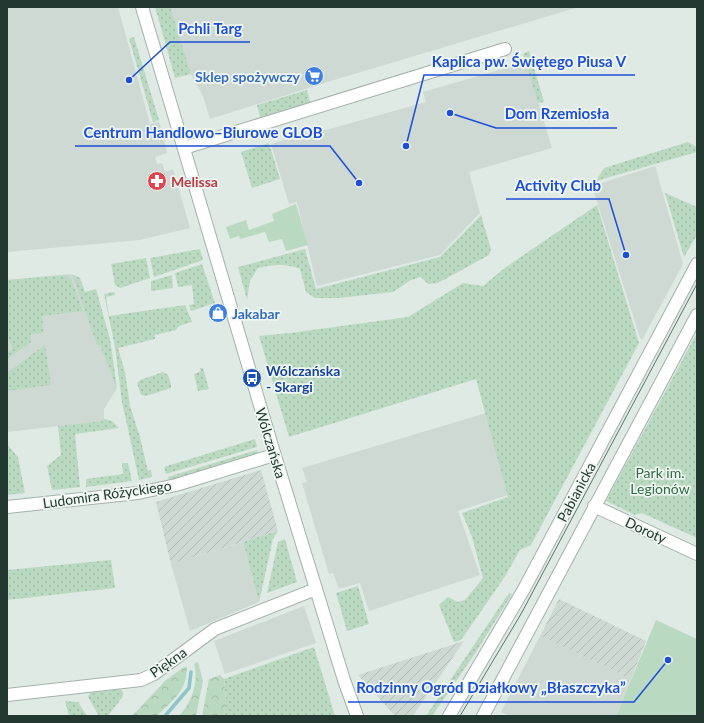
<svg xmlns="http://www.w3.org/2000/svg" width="704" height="723" viewBox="0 0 704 723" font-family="Lato,sans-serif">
	<defs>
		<pattern id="industrial-furrows" width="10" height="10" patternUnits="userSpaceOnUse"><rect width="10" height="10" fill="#ced9d4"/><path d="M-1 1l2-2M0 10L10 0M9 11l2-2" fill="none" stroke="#b1bbb6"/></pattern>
		<pattern id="grass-dots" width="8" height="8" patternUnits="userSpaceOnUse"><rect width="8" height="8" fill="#bad9c1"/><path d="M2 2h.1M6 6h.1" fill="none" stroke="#a0bba6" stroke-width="1.8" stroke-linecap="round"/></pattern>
		<pattern id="forest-crowns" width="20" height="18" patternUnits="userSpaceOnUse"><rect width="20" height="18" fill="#bad9c1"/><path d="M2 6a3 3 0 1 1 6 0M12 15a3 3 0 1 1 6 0" fill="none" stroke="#a0bba6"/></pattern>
	</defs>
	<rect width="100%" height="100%" fill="#e0eae5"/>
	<!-- built -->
	<g fill="#ced9d4">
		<polygon points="7,7 118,7 150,124 159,122 164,139 167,153 155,157 157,164 162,163 165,172 173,169 190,228 140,240 7,252"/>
		<polygon points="169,7 579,7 334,80 210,119 203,96 191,74"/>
		<polygon points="526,62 552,148 469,172 480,213 440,255 317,286 297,202 289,204 271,144 316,130 326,130 426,102 423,92"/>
		<polygon points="655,166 683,264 642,340 640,338 592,186"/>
		<polygon points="70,274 80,278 117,388 104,409 104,421 7,432 7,280"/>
		<polygon points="486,413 508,495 458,511 480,575 369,611 360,583 339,589 333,573 329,574 302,483 307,482 302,468"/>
		<polygon points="243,542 259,602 190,631 171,564"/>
		<polygon points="304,606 316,643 225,674 214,641"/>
		<polygon points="540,636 631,679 616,716 509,716 501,712"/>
	</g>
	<!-- industrial -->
	<g fill="url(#industrial-furrows)">
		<polygon points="261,470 278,531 171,564 156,502"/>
		<polygon points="559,599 646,641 631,679 540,636"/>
		<polygon points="464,641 413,716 395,716 358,675"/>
	</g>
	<!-- grass -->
	<g fill="url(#grass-dots)">
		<polygon points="155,7 170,7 191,74 175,78"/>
		<polygon points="134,37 159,120 153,122 129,38"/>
		<polygon points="529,51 544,102 538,103 523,54"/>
		<polygon points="307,90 310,102 260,117 257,105"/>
		<polygon points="688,142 697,147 697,152 596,181 604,168"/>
		<polygon points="269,143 280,179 252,188 241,152"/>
		<polygon points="665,193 697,207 697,235 684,257"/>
		<polygon points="597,205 639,343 531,545 520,550 504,578 461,640 454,642 439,605 448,597 458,602 465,600 483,578 472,537 462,513 508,497 476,379 289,437 259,336 290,333 408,317 463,283 483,286 506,267"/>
		<path d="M481 215 491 249 489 255 438 283 428 284 421 277 411 280 393 292 339 298H315L306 292 300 269C284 263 274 265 258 268L250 281 247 300 238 267 305 249 316 289 440 257Z"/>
		<polygon points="200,249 203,260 154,277 150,258"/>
		<polygon points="146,258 150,278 120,288 115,285 111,264"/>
		<polygon points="202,264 215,303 191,311 189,305 194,304 192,285 178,287 175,273"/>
		<polygon points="72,274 80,278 85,292 96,289 110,339 117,388 100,345 97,345"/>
		<polygon points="67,275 69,279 71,279 83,311 42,316 44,332 30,335 31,342 7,359 7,352 13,349 7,335 7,280"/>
		<polygon points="172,275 173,288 151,291 151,281"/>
		<polygon points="114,292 115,295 106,297 109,316 185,305 192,322 179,326 176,330 155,335 155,339 118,348 125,372 130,406 140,437 148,471 151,470 152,477 139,480 122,402 115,347 104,294"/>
		<polygon points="697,333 697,538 642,513 635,515 606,501"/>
		<polygon points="45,345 51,385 7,391 7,373"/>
		<polygon points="200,368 203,368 209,389 198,391 194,374 201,371"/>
		<polygon points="163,372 168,375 171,384 171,388 146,396 141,395 137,383 140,380"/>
		<polygon points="104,419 112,421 119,428 75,434 80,487 52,490 47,466 61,455 58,426 103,421"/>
		<polygon points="255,439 257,447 166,474 164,467"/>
		<polygon points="7,444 18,457 25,493 7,495"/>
		<polygon points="257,450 258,456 169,482 168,477"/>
		<polygon points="122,463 128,463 132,481 86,487 86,479 123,474"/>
		<polygon points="278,531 273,539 259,602 243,542"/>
		<polygon points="285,539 297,582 267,593 278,542"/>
		<polygon points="111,560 115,588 7,600 7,570"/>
		<polygon points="358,586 369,624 347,631 336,593"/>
		<polygon points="509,593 512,594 476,652 432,716 426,716"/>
		<polygon points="314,647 335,716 224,716 226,700 224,679"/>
		<polygon points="120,689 123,692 123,696 108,716 99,716 88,697 90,693"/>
		<polygon points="65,701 78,702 87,716 69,716"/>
	</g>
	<!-- forest -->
	<g fill="url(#forest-crowns)">
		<path d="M198 662 203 681 196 716H179C192 702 199 682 194 664Z"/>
		<path d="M184 667H187C187 691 173 700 157 716H132L166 680Z"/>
		<polygon points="220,675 224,679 226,700 224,716 202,716 209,679"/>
	</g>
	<!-- garden -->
	<g fill="#bad9c1">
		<polygon points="296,204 308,245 286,251 282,239 269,242 265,232 240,239 239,236 230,239 226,227 246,220 249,230 274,221 272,214"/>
		<polygon points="656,620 697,639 697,716 616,716"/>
	</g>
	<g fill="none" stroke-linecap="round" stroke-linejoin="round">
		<!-- stream -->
		<polyline stroke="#8cc5cb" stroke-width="3.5" points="165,716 189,688 191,672"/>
		<!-- minor casing -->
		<g stroke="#a3b1ab" stroke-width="14">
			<g id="minor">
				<polyline points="184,148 505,49"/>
				<polyline points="594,506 697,554"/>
				<polyline points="7,507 138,493 176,485 274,455"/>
				<polyline points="7,695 141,680 154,674 215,629 316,589"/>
			</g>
		</g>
		<!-- tertiary casing -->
		<g stroke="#a3b1ab" stroke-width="14">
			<g id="tertiary">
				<polyline points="142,7 272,446 344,680 357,716"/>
				<polyline points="449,716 524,589 697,264"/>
				<polyline points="483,716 697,315"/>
			</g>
		</g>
		<!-- minor -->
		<use href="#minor" stroke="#fff" stroke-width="12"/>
		<!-- tertiary -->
		<use href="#tertiary" stroke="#fff" stroke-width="12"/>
		<!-- tram -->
		<polyline stroke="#5c746c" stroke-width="1" points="460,716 521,614 697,284"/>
	</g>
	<!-- icons -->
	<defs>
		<g id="supermarket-disc" transform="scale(1)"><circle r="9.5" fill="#3f7fe0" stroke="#f0f7f3"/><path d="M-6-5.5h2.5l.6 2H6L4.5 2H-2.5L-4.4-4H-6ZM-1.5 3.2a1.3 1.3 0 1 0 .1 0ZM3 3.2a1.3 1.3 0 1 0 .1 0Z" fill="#fff"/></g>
		<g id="pharmacy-disc" transform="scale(1)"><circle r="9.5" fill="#e0444e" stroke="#f0f7f3"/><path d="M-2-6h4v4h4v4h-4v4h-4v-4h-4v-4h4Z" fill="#fff"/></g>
		<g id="shop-disc" transform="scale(1)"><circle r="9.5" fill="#3f7fe0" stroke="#f0f7f3"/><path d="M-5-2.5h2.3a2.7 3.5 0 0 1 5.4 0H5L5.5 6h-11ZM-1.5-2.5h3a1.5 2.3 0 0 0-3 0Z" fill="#fff"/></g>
		<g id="bus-disc" transform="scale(1)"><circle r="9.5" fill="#1a4fb4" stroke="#f0f7f3"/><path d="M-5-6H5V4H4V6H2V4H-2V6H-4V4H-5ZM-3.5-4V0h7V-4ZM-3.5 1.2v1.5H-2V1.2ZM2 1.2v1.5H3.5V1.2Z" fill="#fff"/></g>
	</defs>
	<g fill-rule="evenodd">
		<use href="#supermarket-disc" x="314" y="76"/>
		<use href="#pharmacy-disc" x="157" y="181"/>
		<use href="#shop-disc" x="218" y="313"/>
		<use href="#bus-disc" x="252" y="378"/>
	</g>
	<g text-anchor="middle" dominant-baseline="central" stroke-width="3.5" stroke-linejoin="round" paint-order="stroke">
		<!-- shop labels -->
		<g font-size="14" font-weight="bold" fill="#366cbe" stroke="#f0f7f3" text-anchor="end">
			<text x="300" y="76">Sklep spożywczy</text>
			<text x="232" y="313" text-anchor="start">Jakabar</text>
		</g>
		<!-- health labels -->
		<g font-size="14" font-weight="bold" fill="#be3a42" stroke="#f0f7f3" text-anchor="start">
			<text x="171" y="181">Melissa</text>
		</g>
		<!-- transit labels -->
		<g font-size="14" font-weight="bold" fill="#164399" stroke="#f0f7f3" text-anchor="start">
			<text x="266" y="370">Wólczańska<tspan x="266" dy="16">- Skargi</tspan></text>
		</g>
		<!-- street labels -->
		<g font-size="14" fill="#223831" stroke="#f0f7f3">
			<text transform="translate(271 443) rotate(73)">Wólczańska</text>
			<text transform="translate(576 492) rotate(-62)">Pabianicka</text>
			<text transform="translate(107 494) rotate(-8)">Ludomira Różyckiego</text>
			<text transform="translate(646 530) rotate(25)">Doroty</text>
			<text transform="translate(168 662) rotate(-35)">Piękna</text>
		</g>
		<!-- park labels -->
		<g font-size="14" fill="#306c43" stroke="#f0f7f3">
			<text x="660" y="472">Park im.<tspan x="660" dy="16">Legionów</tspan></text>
		</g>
	</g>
	<!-- callouts -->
	<path fill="none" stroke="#1d4ed8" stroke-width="1.5" d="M129 80L170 42H250M406 146L424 75H635M450 113L496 128H617M359 183L330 146H75M626 255L609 199H506M668 660L634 702H348"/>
	<g fill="#1d4ed8" stroke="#f0f7f3" stroke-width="1.5">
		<circle cx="129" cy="80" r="4"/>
		<circle cx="406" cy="146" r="4"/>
		<circle cx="450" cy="113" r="4"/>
		<circle cx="359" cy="183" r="4"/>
		<circle cx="626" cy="255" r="4"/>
		<circle cx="668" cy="660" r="4"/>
	</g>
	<g font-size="15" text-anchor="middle" font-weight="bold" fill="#1d4ed8" stroke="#f0f7f3" stroke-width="3.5" stroke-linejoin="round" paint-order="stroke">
		<text x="210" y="34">Pchli Targ</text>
		<text x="529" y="67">Kaplica pw. Świętego Piusa V</text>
		<text x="557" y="119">Dom Rzemiosła</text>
		<text x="203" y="138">Centrum Handlowo–Biurowe GLOB</text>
		<text x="558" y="191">Activity Club</text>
		<text x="491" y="693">Rodzinny Ogród Działkowy „Błaszczyka”</text>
	</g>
	<!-- border -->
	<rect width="704" height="723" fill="none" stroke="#223831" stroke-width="16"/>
</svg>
